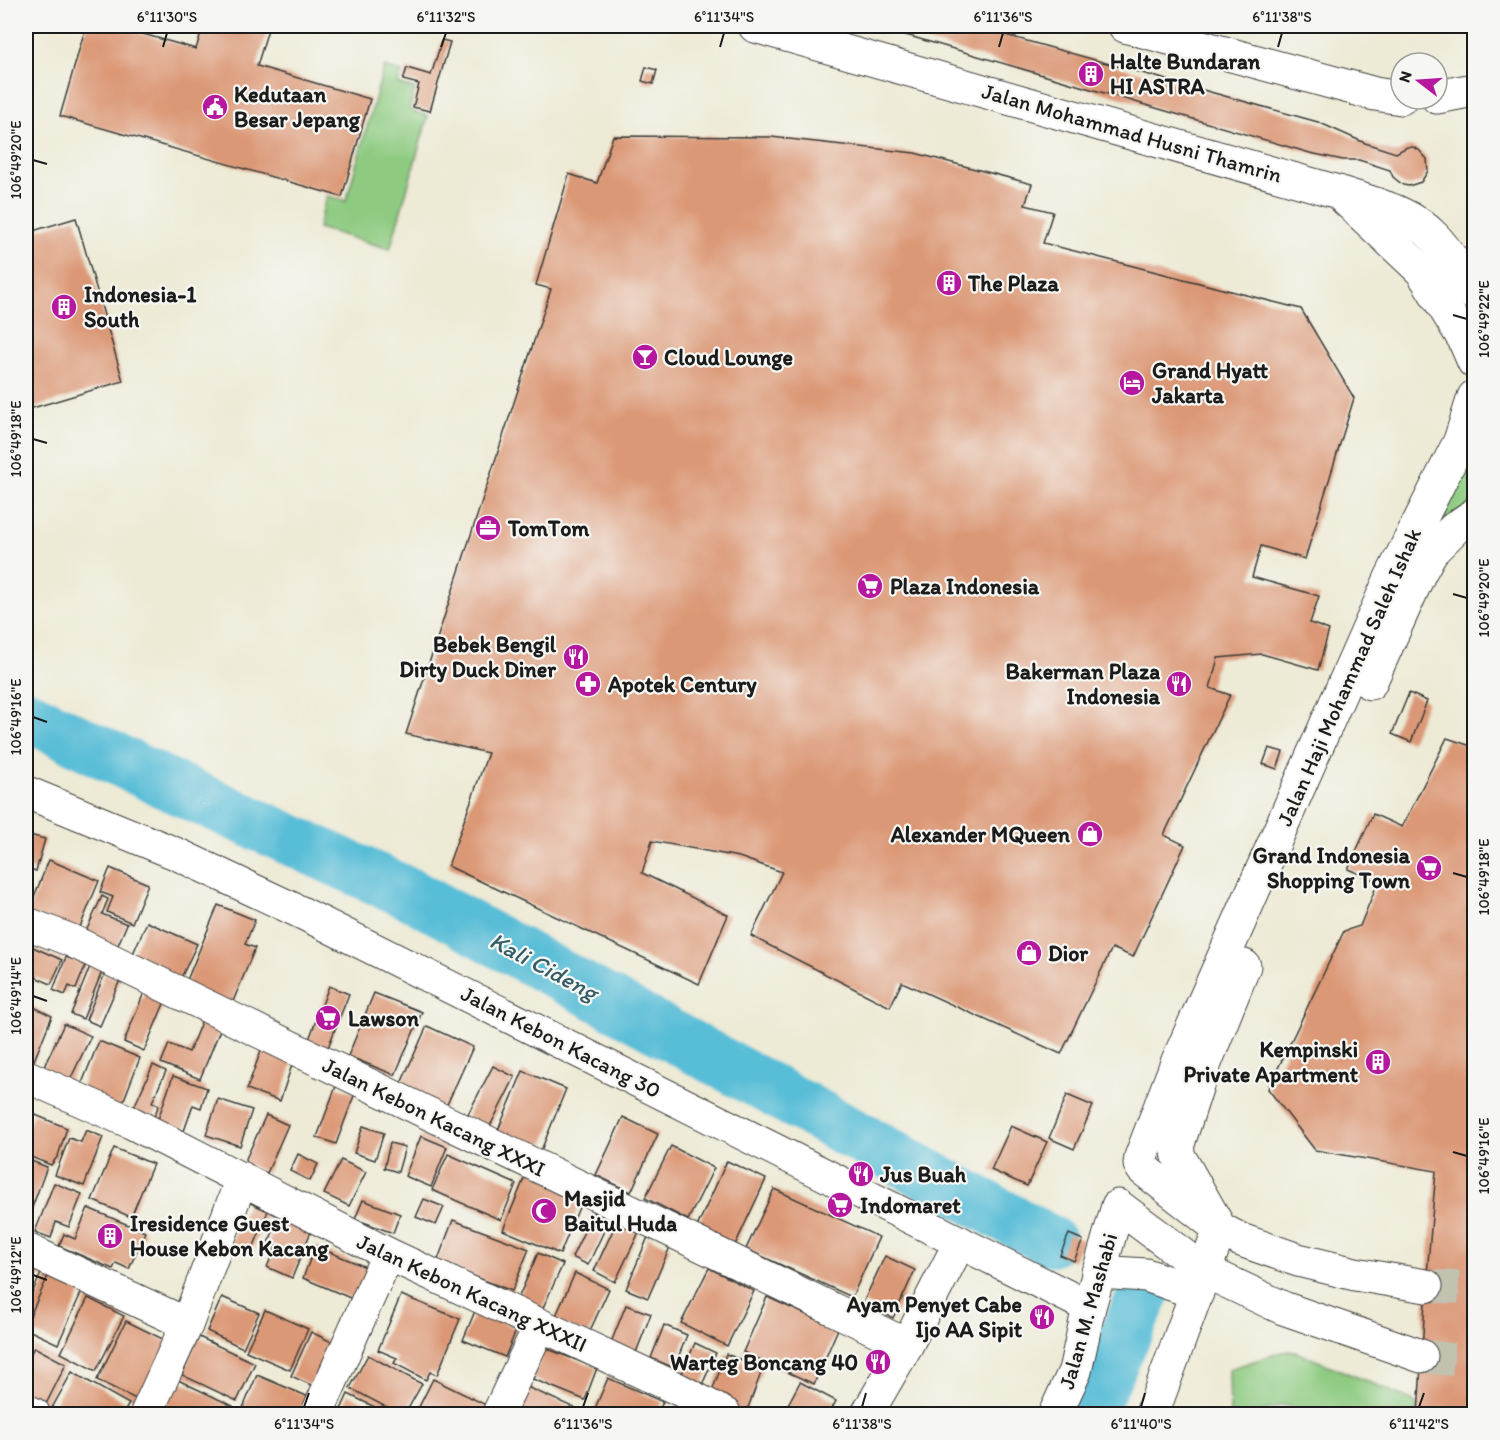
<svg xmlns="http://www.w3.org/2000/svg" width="1500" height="1440" viewBox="0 0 1500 1440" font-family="Itim,sans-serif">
	<rect width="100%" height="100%" fill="#f6f6f2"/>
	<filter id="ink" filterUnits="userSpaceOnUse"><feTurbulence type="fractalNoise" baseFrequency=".0167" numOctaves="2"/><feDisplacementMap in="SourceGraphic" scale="12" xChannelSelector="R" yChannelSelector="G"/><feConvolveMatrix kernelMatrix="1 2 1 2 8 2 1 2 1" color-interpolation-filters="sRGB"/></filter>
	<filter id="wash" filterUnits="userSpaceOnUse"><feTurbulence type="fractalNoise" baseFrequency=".008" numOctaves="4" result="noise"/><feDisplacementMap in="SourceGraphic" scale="24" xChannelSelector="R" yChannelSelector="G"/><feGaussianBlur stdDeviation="1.35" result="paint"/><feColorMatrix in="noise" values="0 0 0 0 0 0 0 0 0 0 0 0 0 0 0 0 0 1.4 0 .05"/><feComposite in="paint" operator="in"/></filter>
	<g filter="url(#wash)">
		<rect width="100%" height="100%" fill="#edead5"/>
		<!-- green -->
		<g fill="#8ecb81" stroke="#55744e" stroke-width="1.5">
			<polygon points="384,67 402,72 398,84 415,89 409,110 428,116 390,249 318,228 327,196 346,201"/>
			<polygon points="1474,448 1474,501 1438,526 1434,523"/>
			<polygon points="1290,1351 1299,1353 1412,1400 1417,1405 1415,1414 1319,1414 1283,1405 1255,1414 1230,1414 1229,1369 1282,1352"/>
		</g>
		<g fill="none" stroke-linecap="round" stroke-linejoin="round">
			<!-- river -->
			<g stroke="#59bdd7" stroke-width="52">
				<polyline points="26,715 161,781 412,895 1050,1241"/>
				<polyline points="1089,1414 1144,1294"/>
			</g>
		</g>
		<g id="blocks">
			<!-- building -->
			<g fill="#db9876">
				<polygon points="86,26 115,26 196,49 203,26 269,26 257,66 370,99 342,197 60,116"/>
				<polygon points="875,26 973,26 1318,122 1365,143 1396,153 1407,147 1413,147 1419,150 1427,159 1428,171 1421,182 1409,186 1403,185 1393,177 1390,170 1359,160 1343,160 1310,153"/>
				<polygon points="442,40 450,42 430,111 413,107 419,84 403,80 407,68 431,75"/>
				<polygon points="646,67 657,70 653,84 642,81"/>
				<polygon points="613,136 771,137 915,153 1032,184 1025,205 1053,212 1043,243 1301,309 1354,398 1305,559 1261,546 1252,577 1319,596 1310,623 1329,630 1318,670 1262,654 1218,658 1210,688 1230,695 1164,835 1185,845 1133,957 1112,948 1061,1054 902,982 890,1007 751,936 782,872 739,857 652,841 642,873 728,915 699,984 448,866 488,753 406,734 551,289 536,285 569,174 597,183"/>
				<polygon points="76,218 123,381 26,410 26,233"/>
				<polygon points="1409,693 1427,701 1411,742 1392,734"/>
				<polygon points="1447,738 1474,747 1474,1414 1418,1414 1426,1286 1436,1171 1315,1150 1268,1089 1344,931 1360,926 1378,882 1348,869 1373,814 1402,827"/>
				<polygon points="1269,748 1283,752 1277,769 1263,764"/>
				<polygon points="26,834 45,839 36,871 26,868"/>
				<polygon points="49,860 99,881 77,934 27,914"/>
				<polygon points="110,868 148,884 132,923 107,912 113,897 100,892"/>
				<polygon points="102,896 108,899 102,914 127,924 115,952 83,938"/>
				<polygon points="218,905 255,920 245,944 255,948 232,1004 185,985"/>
				<polygon points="147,922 197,944 180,980 131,958"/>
				<polygon points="26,944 62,960 51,984 35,977 26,998"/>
				<polygon points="66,957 86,964 76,989 69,986 65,995 53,990"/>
				<polygon points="91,964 103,969 83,1019 71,1014"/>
				<polygon points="105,973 120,980 100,1026 86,1020"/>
				<polygon points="329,986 349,994 327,1050 308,1042"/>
				<polygon points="145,990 166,999 144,1051 124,1042"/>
				<polygon points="374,993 422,1012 395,1075 348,1056"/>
				<polygon points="26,1003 52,1016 33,1063 26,1061"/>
				<polygon points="203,1017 222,1025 200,1079 161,1063 169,1044 189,1052"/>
				<polygon points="64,1024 91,1036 69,1082 43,1069"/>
				<polygon points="427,1026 473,1047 445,1109 399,1088"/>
				<polygon points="99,1041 140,1058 120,1110 78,1093"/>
				<polygon points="263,1045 295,1056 280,1101 247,1089"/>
				<polygon points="153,1065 166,1071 152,1102 159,1105 150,1125 130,1116"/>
				<polygon points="493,1066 515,1077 489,1128 467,1116"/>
				<polygon points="523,1071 566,1089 540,1153 496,1135"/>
				<polygon points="173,1076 207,1088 201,1108 193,1105 184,1131 157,1122"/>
				<polygon points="336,1086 355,1093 336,1144 317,1137"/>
				<polygon points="1067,1095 1093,1106 1074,1149 1049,1138"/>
				<polygon points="218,1099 252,1110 240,1146 206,1135"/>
				<polygon points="33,1114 67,1128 58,1156 51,1165 26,1155 26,1132"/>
				<polygon points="266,1115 288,1125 267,1173 244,1163"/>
				<polygon points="623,1117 658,1134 631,1192 596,1175"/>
				<polygon points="363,1126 384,1133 375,1160 354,1153"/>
				<polygon points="1011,1126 1047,1142 1027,1186 991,1170"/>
				<polygon points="86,1130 103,1137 84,1186 55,1175 69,1138 81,1142"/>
				<polygon points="421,1136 447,1147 431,1187 405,1176"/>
				<polygon points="390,1143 405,1147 398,1172 384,1168"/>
				<polygon points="671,1146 714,1168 688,1220 645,1198"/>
				<polygon points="114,1148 153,1164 131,1217 92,1200"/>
				<polygon points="298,1154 318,1164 310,1181 290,1171"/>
				<polygon points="448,1154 516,1184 501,1220 432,1190"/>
				<polygon points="26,1159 47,1167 26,1224 26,1192 28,1186 26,1186"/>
				<polygon points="341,1160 366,1172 349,1206 324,1194"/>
				<polygon points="727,1161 766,1179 735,1245 697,1227"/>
				<polygon points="528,1169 585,1193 560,1254 503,1230"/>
				<polygon points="54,1183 82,1194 69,1227 56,1222 51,1238 35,1232"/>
				<polygon points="774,1189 879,1237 852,1297 746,1249"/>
				<polygon points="424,1199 444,1207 436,1225 416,1217"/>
				<polygon points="363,1200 400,1214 393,1233 355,1219"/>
				<polygon points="248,1202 268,1211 252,1251 231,1243"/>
				<polygon points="596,1207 612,1214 588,1265 572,1257"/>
				<polygon points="88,1208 145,1232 129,1269 116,1263 113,1269 59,1246 64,1234 75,1239"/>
				<polygon points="620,1215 642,1226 615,1282 594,1271"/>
				<polygon points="279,1219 286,1222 287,1219 312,1229 292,1278 267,1267 276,1246 268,1243"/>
				<polygon points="453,1220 529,1249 512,1291 437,1262"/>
				<polygon points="1069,1234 1083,1240 1074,1261 1060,1255"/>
				<polygon points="648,1237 670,1247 648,1298 626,1289"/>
				<polygon points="315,1246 368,1268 355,1300 303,1278"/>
				<polygon points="538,1253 563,1264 541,1312 517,1301"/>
				<polygon points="885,1256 915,1270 893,1318 863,1303"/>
				<polygon points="26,1262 43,1269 26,1307"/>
				<polygon points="709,1268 754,1291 727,1346 681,1323"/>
				<polygon points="575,1273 609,1289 588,1335 554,1320"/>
				<polygon points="48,1276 82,1291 58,1344 26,1329 26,1325"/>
				<polygon points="401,1295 460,1319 437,1375 430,1372 426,1380 394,1363 397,1358 378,1350"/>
				<polygon points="222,1297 259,1313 243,1348 207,1331"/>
				<polygon points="767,1297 838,1329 814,1384 743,1352"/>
				<polygon points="88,1298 124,1316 96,1371 61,1353"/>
				<polygon points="626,1305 651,1314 635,1355 610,1345"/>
				<polygon points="265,1310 308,1329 290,1370 246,1351"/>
				<polygon points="475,1311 517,1328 505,1357 463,1340"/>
				<polygon points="126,1321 171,1343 142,1402 97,1380"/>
				<polygon points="664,1325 687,1335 674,1368 651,1358"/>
				<polygon points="311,1332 342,1347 322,1390 291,1376"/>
				<polygon points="199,1337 255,1363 237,1401 182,1375"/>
				<polygon points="695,1343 716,1353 702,1385 681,1376"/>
				<polygon points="34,1347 66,1364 44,1408 26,1399 26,1364"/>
				<polygon points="545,1348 597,1368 585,1400 533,1379"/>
				<polygon points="726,1354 763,1368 746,1413 709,1399"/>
				<polygon points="368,1355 422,1384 405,1414 399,1414 350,1388"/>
				<polygon points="72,1372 129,1404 123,1414 64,1414 52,1408"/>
				<polygon points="257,1375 316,1400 310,1414 252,1414 242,1410"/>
				<polygon points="608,1378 663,1402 657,1414 593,1413"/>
				<polygon points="433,1379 486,1405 482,1414 434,1414 419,1407"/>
				<polygon points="178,1380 233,1406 229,1414 182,1414 166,1407"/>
				<polygon points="800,1382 836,1401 829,1414 783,1414"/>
				<polygon points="525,1386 577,1409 574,1414 512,1414"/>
				<polygon points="348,1394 389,1414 339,1414"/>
			</g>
		</g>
	</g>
	<g filter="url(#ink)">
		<use href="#blocks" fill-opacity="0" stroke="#3b3b38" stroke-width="1.5"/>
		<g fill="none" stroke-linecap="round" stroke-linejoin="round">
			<!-- tertiary-tunnel -->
			<g stroke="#c3c1b0" stroke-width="33" stroke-dasharray="33 16" stroke-linecap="butt">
				<polyline points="1426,1286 1474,1288"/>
				<polyline points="1421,1356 1474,1362"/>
			</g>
			<!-- minor casing -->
			<g stroke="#3b3b38" stroke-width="34">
				<g id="minor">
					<polyline points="26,792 179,855 302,913 1089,1307"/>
					<polyline points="26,923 70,940 907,1345"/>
					<polyline points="26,1076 132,1123 388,1254 680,1390 725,1414"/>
					<polyline points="26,1249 187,1324"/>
					<polyline points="26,1410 34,1414"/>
					<polyline points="146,1414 187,1324 242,1178"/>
					<polyline points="317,1414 388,1254"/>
					<polyline points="498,1414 540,1325"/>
					<polyline points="867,1414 907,1345 960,1242"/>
				</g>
			</g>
			<!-- tertiary casing -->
			<g stroke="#3b3b38" stroke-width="35">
				<g id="tertiary">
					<polyline points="1338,192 1422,271 1464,339 1474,362"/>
					<polyline points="1370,683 1420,572 1431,552 1455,528 1474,515"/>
					<polyline points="1098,1272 1146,1275 1197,1293"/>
					<polyline points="1426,1286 1355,1274 1298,1260 1241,1240 1220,1229 1143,1169 1140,1164 1141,1157 1177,1063 1391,578 1460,441 1474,397"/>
					<polyline points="1055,1414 1075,1371 1089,1307 1118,1206 1205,1271 1283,1308 1421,1356"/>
					<polyline points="1152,1414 1220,1229 1179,1157 1177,1147 1201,1073 1244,966"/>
				</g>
			</g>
			<!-- primary casing -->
			<g stroke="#3b3b38" stroke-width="35">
				<g id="primary">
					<path d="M755 26 1338 192C1370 203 1410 211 1434 237 1446 249 1465 279 1474 294"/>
					<polyline points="1125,26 1375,94 1401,98"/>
					<polyline points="1437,97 1474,90"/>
				</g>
			</g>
			<!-- minor -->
			<use href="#minor" stroke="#fff" stroke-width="32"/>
			<!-- tertiary -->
			<use href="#tertiary" stroke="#fff" stroke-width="33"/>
			<!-- primary -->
			<use href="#primary" stroke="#fff" stroke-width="33"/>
		</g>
	</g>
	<!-- ticks -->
	<path fill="none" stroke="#1c1c1c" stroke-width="2" d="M163 47 167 33M441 47 446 33M720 47 724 33M999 47 1003 33M1278 47 1282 33M33 160 47 164M1453 315 1467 319M33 439 47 443M1453 594 1467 598M33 717 47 722M1453 873 1467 877M33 996 47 1001M1453 1152 1467 1156M33 1275 47 1280M304 1407 309 1393M583 1407 588 1393M862 1407 866 1393M1141 1407 1145 1393M1419 1407 1424 1393"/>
	<!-- icons -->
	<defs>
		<g id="building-disc" transform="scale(1.35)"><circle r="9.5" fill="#b5179e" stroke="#f6f6f2"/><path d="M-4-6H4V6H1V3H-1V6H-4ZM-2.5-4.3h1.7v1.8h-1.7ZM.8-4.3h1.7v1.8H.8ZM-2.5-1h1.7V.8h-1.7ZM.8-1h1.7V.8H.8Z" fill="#fff"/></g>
		<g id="civic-disc" transform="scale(1.35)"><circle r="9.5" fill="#b5179e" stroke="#f6f6f2"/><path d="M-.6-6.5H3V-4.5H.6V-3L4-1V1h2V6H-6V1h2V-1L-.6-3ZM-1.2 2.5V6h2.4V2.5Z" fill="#fff"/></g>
		<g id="bar-disc" transform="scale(1.35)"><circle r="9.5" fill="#b5179e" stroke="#f6f6f2"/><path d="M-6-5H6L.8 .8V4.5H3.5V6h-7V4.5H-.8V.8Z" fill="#fff"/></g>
		<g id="hotel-disc" transform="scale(1.35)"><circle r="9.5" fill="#b5179e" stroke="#f6f6f2"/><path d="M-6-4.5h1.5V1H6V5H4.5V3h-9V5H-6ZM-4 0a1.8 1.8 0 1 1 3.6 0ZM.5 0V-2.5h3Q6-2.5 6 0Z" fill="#fff"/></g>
		<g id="office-disc" transform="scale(1.35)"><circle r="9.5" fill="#b5179e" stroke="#f6f6f2"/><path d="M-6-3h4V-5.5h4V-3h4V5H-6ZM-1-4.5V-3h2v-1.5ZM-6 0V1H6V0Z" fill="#fff"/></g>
		<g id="supermarket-disc" transform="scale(1.35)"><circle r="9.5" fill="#b5179e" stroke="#f6f6f2"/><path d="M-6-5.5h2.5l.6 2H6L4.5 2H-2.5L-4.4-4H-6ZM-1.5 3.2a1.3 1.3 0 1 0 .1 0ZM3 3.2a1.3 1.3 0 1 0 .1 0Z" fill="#fff"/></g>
		<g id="restaurant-disc" transform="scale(1.35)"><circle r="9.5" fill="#b5179e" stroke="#f6f6f2"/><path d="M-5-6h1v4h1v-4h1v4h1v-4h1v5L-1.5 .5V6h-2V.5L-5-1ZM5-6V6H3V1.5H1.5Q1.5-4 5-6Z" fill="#fff"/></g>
		<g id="pharmacy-disc" transform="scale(1.35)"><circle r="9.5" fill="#b5179e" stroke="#f6f6f2"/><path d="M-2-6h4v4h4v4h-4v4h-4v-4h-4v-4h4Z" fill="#fff"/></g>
		<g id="shop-disc" transform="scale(1.35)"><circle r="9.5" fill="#b5179e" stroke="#f6f6f2"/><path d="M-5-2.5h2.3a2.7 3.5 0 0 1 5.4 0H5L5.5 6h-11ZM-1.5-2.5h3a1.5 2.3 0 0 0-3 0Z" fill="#fff"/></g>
		<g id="mosque-disc" transform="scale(1.35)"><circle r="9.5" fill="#b5179e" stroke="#f6f6f2"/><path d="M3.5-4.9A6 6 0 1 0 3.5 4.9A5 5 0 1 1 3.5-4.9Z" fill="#fff"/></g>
	</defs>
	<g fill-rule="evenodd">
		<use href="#building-disc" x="1091" y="74"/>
		<use href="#civic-disc" x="215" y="107"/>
		<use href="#building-disc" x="949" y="283"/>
		<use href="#building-disc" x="64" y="307"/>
		<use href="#bar-disc" x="645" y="357"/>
		<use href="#hotel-disc" x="1132" y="383"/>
		<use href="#office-disc" x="488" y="528"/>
		<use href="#supermarket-disc" x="870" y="586"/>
		<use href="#restaurant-disc" x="576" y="657"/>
		<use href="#pharmacy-disc" x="588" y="684"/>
		<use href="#restaurant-disc" x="1179" y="684"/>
		<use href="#shop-disc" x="1090" y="834"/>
		<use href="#supermarket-disc" x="1429" y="868"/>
		<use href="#shop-disc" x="1029" y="953"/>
		<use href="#supermarket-disc" x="328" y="1018"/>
		<use href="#building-disc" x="1378" y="1062"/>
		<use href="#restaurant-disc" x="861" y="1174"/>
		<use href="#supermarket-disc" x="840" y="1205"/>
		<use href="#mosque-disc" x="544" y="1211"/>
		<use href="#building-disc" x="110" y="1236"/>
		<use href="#restaurant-disc" x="1042" y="1317"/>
		<use href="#restaurant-disc" x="878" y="1362"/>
	</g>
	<g text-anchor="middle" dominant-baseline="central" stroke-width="4.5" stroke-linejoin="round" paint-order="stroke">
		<!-- poi labels -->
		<g font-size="22" font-weight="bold" fill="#1c1c1c" stroke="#f6f6f2" text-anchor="start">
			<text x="1110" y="61">Halte Bundaran<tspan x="1110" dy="25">HI ASTRA</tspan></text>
			<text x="234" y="94">Kedutaan<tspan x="234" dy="25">Besar Jepang</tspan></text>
			<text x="968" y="283">The Plaza</text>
			<text x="84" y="294">Indonesia-1<tspan x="84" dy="25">South</tspan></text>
			<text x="664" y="357">Cloud Lounge</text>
			<text x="1152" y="370">Grand Hyatt<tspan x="1152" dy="25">Jakarta</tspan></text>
			<text x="508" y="528">TomTom</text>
			<text x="890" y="586">Plaza Indonesia</text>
			<text x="556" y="644" text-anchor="end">Bebek Bengil<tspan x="556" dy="25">Dirty Duck Diner</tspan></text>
			<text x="1160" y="671" text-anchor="end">Bakerman Plaza<tspan x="1160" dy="25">Indonesia</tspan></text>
			<text x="608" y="684">Apotek Century</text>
			<text x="1070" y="834" text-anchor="end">Alexander MQueen</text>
			<text x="1410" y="855" text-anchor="end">Grand Indonesia<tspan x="1410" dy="25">Shopping Town</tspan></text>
			<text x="1048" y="953">Dior</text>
			<text x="348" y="1018">Lawson</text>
			<text x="1358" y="1049" text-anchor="end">Kempinski<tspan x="1358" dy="25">Private Apartment</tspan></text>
			<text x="880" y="1174">Jus Buah</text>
			<text x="564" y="1198">Masjid<tspan x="564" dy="25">Baitul Huda</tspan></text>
			<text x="860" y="1205">Indomaret</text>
			<text x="130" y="1223">Iresidence Guest<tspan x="130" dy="25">House Kebon Kacang</tspan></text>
			<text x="1022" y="1304" text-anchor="end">Ayam Penyet Cabe<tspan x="1022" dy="25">Ijo AA Sipit</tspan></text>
			<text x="858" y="1362" text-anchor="end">Warteg Boncang 40</text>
		</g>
		<!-- street labels -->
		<g font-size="22" fill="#1c1c1c" stroke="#f6f6f2">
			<text transform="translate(1132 133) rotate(16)">Jalan Mohammad Husni Thamrin</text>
			<text transform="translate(1349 677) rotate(-66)">Jalan Haji Mohammad Saleh Ishak</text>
			<text transform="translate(561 1042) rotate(27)">Jalan Kebon Kacang 30</text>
			<text transform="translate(434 1117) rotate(26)">Jalan Kebon Kacang XXXI</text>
			<text transform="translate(472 1293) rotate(25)">Jalan Kebon Kacang XXXII</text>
			<text transform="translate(1088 1311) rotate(-74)">Jalan M. Mashabi</text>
		</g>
		<!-- water labels -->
		<g font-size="24" font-style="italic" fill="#345c67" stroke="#f6f6f2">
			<text transform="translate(544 966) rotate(28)">Kali Cideng</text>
		</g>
	</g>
	<!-- margin -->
	<rect width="1500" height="1440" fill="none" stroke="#f6f6f2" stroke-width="66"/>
	<!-- north arrow -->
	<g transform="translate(1419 81) rotate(287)"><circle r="28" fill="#f6f6f2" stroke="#9f9f9c" stroke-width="1.5"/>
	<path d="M0-4.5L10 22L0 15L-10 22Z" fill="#b5179e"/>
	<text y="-9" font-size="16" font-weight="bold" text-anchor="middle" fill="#1c1c1c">N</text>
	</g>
	<rect x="33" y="33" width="1434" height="1374" fill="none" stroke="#1c1c1c" stroke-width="2"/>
	<g font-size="15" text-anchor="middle" fill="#1c1c1c">
		<text x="167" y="22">6°11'30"S</text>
		<text x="446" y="22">6°11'32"S</text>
		<text x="724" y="22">6°11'34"S</text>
		<text x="1003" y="22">6°11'36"S</text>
		<text x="1282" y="22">6°11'38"S</text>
		<text transform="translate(16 160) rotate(-90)" y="5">106°49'20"E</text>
		<text transform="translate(1484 319) rotate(-90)" y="5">106°49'22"E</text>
		<text transform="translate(16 439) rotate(-90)" y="5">106°49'18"E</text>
		<text transform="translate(1484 598) rotate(-90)" y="5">106°49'20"E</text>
		<text transform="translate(16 717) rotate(-90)" y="5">106°49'16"E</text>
		<text transform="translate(1484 877) rotate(-90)" y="5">106°49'18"E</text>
		<text transform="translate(16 996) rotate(-90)" y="5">106°49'14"E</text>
		<text transform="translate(1484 1156) rotate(-90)" y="5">106°49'16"E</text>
		<text transform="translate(16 1275) rotate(-90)" y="5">106°49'12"E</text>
		<text x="304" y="1429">6°11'34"S</text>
		<text x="583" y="1429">6°11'36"S</text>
		<text x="862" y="1429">6°11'38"S</text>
		<text x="1141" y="1429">6°11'40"S</text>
		<text x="1419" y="1429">6°11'42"S</text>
	</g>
</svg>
